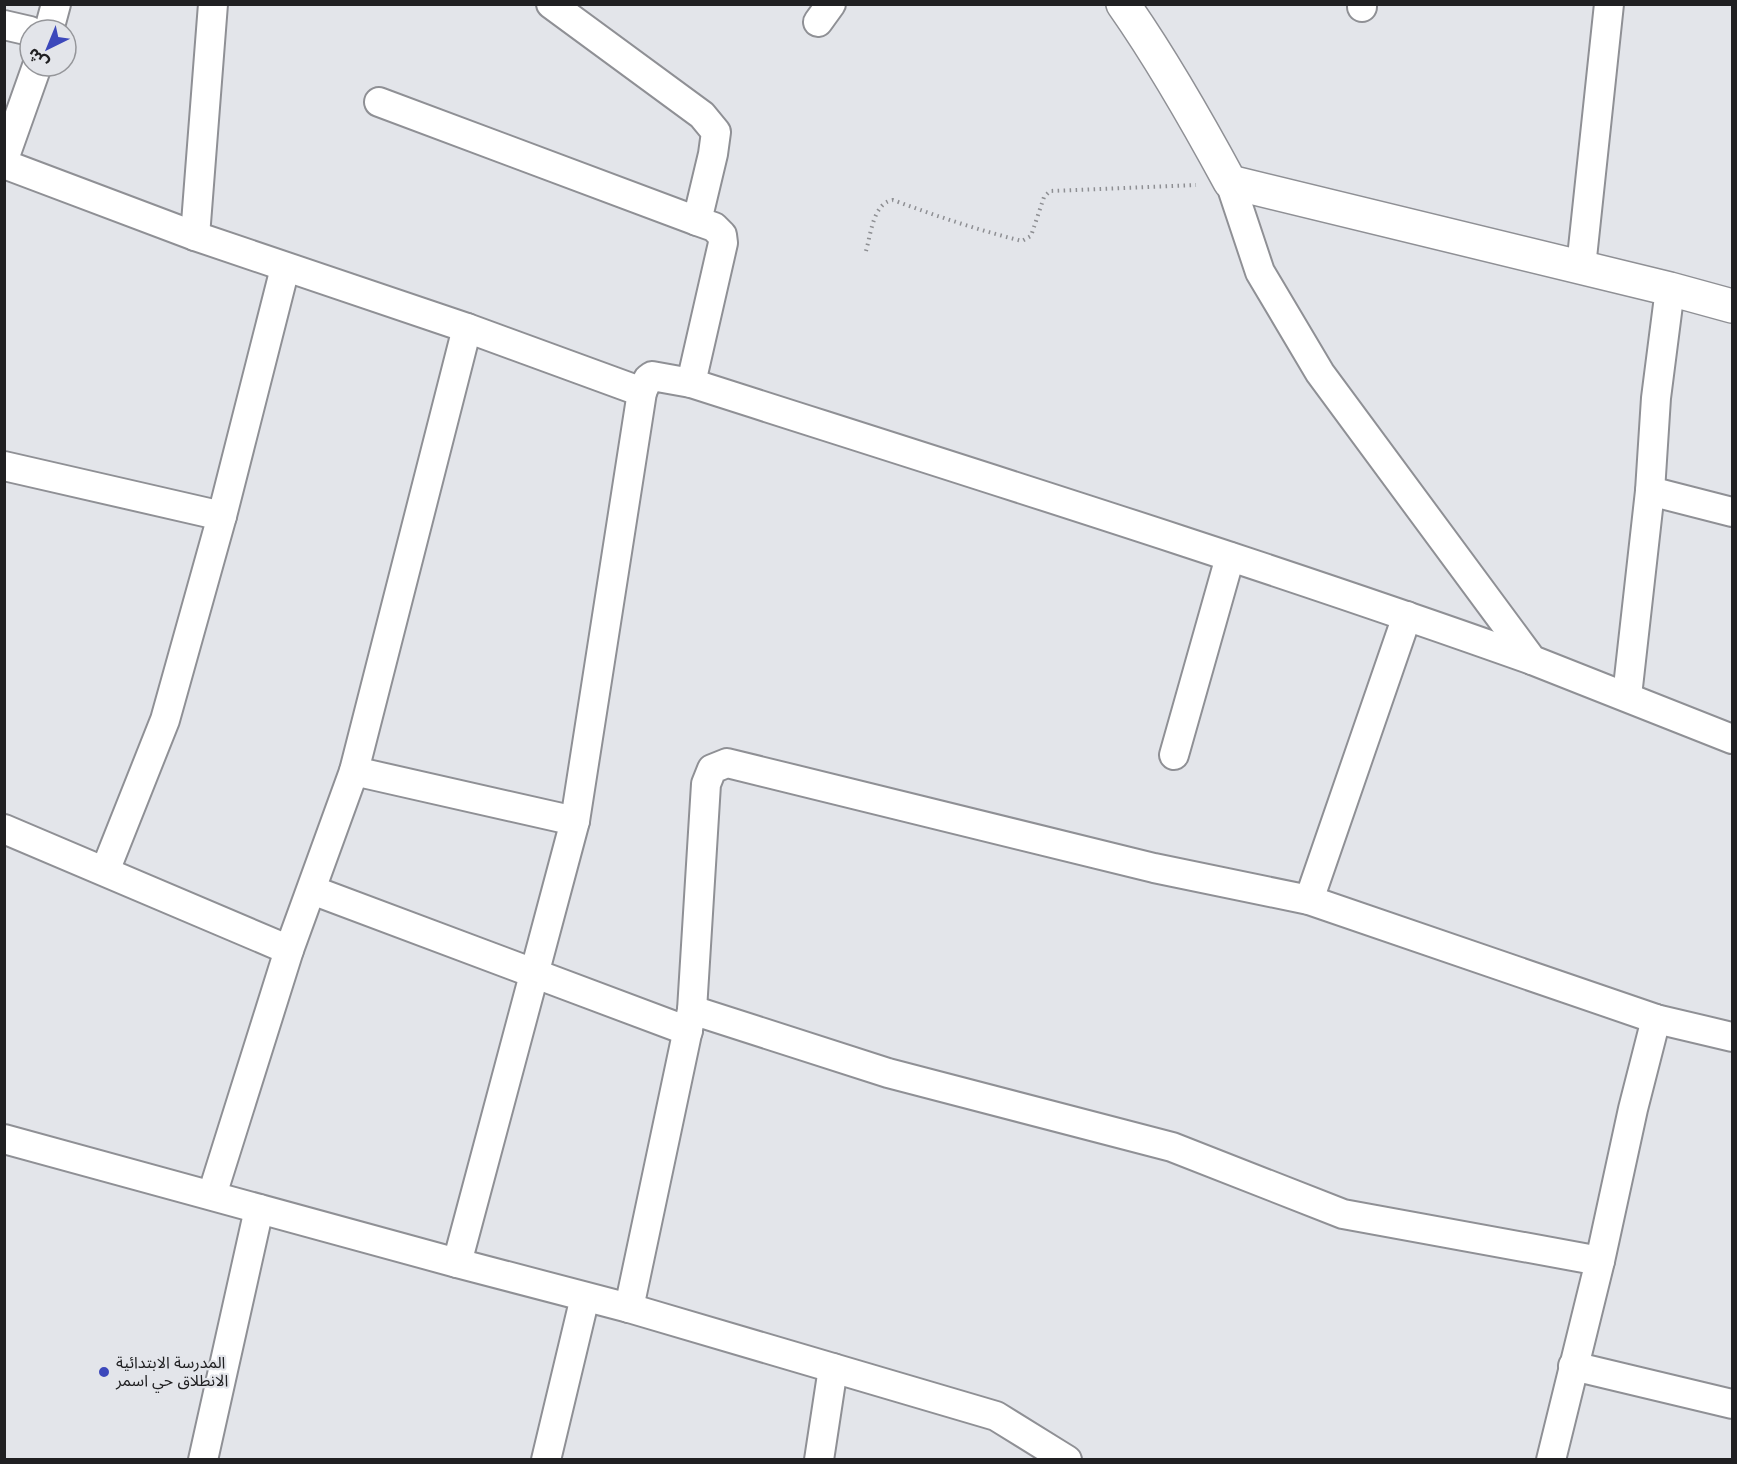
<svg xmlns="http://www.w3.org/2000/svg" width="1737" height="1464" viewBox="0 0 1737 1464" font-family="Georgia,'Noto Sans Arabic',serif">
	<rect width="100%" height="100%" fill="#e3e5ea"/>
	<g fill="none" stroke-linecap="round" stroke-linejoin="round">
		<!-- street casing -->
		<g stroke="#8f9095" stroke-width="32">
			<g id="street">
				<polyline points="551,4 702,115 716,132 713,154 697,221 714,227 722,235 723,243 691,383"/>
				<polyline points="1362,7 1362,4"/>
				<polyline points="818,22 831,4"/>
				<polyline points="4,25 30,31"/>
				<polyline points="49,30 56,4"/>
				<polyline points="379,102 697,221"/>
				<polyline points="4,159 37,66"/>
				<path d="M4 164 195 236 467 328 642 392 648 379 652 376 691 383C972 473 1254 561 1532 660"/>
				<polyline points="1230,182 1260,272 1320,373 1532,660 1732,739"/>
				<polyline points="195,236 213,4"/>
				<polyline points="1581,267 1609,4"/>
				<polyline points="4,466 222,516"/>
				<polyline points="1650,491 1732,512"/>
				<polyline points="1627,696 1650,491 1656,398 1670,289"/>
				<polyline points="1174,755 1230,557"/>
				<polyline points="354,771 575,821"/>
				<polyline points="4,829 289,950"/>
				<polyline points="105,871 165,720 222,516 285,268"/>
				<polyline points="312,890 688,1031"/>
				<polyline points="1309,900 1407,616"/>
				<polyline points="692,1010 888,1073 1172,1147 1343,1214 1600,1261"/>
				<polyline points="4,1139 457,1263 629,1308 996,1416 1067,1460"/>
				<polyline points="212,1195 289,950 354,771 467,328"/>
				<polyline points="457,1263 575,821 642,392"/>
				<polyline points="629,1308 692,1010 706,784 712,769 727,763 1154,868 1309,900 1656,1019 1732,1037"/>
				<polyline points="1573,1366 1732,1404"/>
				<polyline points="203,1460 259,1209"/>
				<polyline points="546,1460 585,1297"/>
				<polyline points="819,1460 833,1368"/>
				<polyline points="1551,1460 1600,1261 1633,1109 1656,1019"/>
			</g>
		</g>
		<!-- secondary casing -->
		<g stroke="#8f9095" stroke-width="36">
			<path id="secondary" d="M1123 4C1163 61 1197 121 1230 182L1670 289 1732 306"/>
		</g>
		<!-- path -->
		<path stroke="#8e8f93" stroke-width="4" stroke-dasharray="1.5 4.5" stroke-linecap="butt" d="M866 251C871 234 873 203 893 200 936 216 978 230 1022 241L1031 236 1044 197 1050 191 1196 185"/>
		<!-- street -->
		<use href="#street" stroke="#fff" stroke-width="28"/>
		<!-- secondary -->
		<use href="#secondary" stroke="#fff" stroke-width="33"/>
	</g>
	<!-- markers -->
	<circle fill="#3c48bb" stroke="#e3e5ea" stroke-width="2" cx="104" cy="1372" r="6"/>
	<g text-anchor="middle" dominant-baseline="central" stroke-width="4.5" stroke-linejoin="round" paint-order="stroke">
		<!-- poi labels -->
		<g font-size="16" fill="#202022" stroke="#e3e5ea" text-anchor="start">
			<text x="116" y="1363">المدرسة الابتدائية<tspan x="116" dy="18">الانطلاق حي اسمر</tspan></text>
		</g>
	</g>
	<!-- border -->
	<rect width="1737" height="1464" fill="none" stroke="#202022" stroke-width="12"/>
	<!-- north arrow -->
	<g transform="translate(48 48) rotate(223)"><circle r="28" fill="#e3e5ea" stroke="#95969a" stroke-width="1.5"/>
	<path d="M0-4.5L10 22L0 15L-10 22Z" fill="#3c48bb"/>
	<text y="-9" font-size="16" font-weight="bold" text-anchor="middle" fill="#202022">ش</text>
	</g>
</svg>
